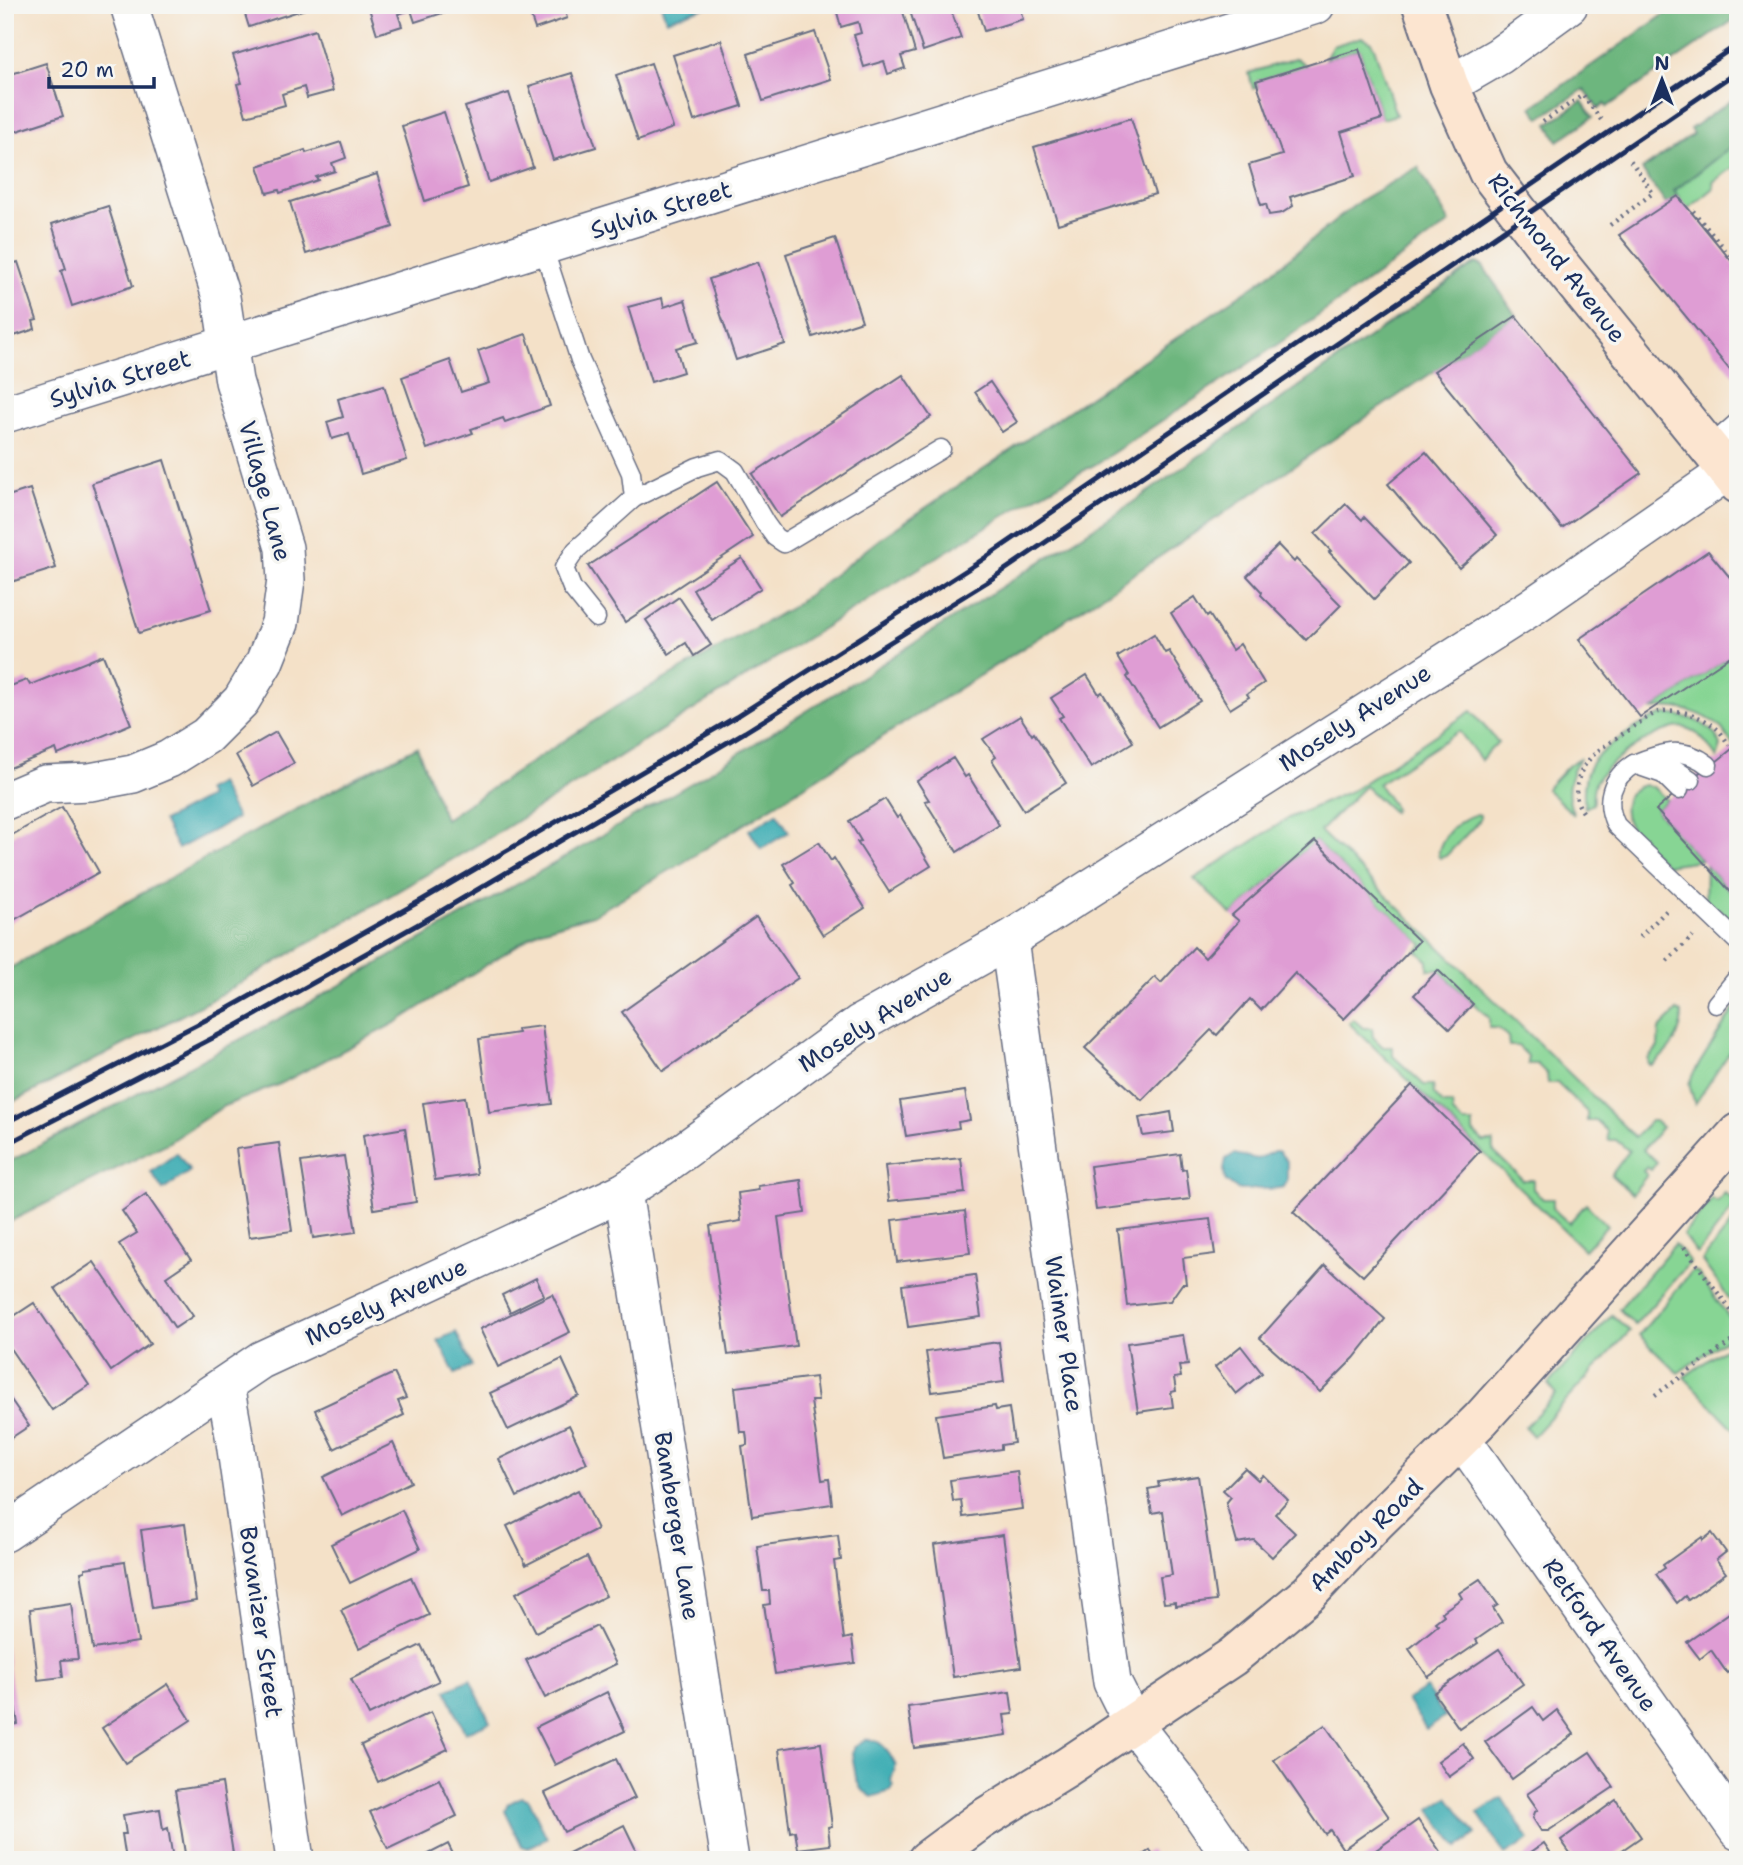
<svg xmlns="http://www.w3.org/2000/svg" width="1743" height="1865" viewBox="0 0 1743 1865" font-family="'Shantell Sans',sans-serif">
	<rect width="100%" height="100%" fill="#f6f6f2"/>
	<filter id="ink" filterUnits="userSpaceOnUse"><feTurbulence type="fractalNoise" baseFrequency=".0143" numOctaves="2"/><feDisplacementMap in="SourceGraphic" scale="14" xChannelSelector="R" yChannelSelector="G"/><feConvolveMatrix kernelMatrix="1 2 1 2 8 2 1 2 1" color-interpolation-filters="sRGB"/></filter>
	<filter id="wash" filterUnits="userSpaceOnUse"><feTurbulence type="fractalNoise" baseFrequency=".00686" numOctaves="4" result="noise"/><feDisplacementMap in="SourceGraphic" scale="28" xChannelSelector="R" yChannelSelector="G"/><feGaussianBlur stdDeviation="1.57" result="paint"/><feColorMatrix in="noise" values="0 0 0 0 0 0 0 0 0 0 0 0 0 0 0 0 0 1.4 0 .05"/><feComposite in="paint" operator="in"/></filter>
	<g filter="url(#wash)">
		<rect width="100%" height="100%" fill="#f4e1c8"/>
		<!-- green -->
		<g fill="#87d594" stroke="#518279" stroke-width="2">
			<polygon points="1362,37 1370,41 1374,47 1396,115 1382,119 1359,49 1325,60 1332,46"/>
			<polygon points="1296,58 1307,66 1257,81 1258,87 1253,89 1249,73"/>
			<polygon points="1738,141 1738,164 1713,182 1714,188 1688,209 1674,191"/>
			<path d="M1738 651V732L1735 735 1738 744 1734 747C1730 741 1726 733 1721 728 1704 712 1673 703 1651 710Z"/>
			<polygon points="1471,711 1498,742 1481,760 1459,731 1378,784 1395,808 1393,812 1365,786 1320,831 1635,1137 1651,1121 1655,1121 1662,1127 1643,1150 1657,1162 1651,1170 1647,1167 1643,1171 1647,1175 1632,1194 1611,1175 1629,1151 1616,1140 1608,1140 1607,1131 1596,1121 1587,1121 1587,1112 1557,1083 1548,1083 1547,1074 1537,1064 1528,1064 1528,1056 1518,1046 1509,1046 1508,1037 1498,1028 1489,1028 1489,1018 1438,970 1428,970 1428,961 1417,951 1423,945 1315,841 1232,915 1194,879 1289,818 1353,790"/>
			<path d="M1666 714C1687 716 1714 723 1721 746L1717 758C1709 747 1700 732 1686 728 1666 722 1609 761 1598 778 1592 786 1592 795 1593 804L1585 808C1583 794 1583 779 1590 766 1598 750 1648 717 1666 714Z"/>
			<path d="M1580 758C1568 777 1564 794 1574 815L1546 789 1569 765Z"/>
			<path d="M1644 785 1653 787 1667 800 1656 810 1701 860 1666 865C1649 847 1615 825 1627 798 1630 790 1636 787 1644 785Z"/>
			<path d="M1477 814 1480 815V820L1446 856 1440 858 1438 855C1441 835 1458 820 1477 814Z"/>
			<polygon points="1706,865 1738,900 1738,929 1720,910 1705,903"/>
			<polygon points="1738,1002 1738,1040 1695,1104 1689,1084 1693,1074"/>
			<path d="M1677 1011 1682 1013C1682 1036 1670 1050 1653 1065H1649L1648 1059 1658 1047 1659 1029Z"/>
			<polygon points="1353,1019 1363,1028 1372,1028 1373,1037 1383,1047 1393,1047 1393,1056 1424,1085 1433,1085 1434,1094 1443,1104 1452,1104 1453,1113 1463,1123 1473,1123 1473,1132 1483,1142 1493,1142 1493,1151 1523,1180 1533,1180 1533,1189 1543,1199 1553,1199 1553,1209 1569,1223 1586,1204 1607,1226 1584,1250 1349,1023"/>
			<polygon points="1725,1193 1737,1203 1697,1254 1683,1235 1712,1199 1717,1202"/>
			<polygon points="1738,1215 1738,1311 1702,1261"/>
			<polygon points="1675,1244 1690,1262 1635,1325 1619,1309"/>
			<polygon points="1692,1271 1697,1272 1733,1323 1733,1334 1678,1373 1639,1335"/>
			<polygon points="1612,1315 1630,1331 1533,1436 1525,1427 1556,1394 1548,1384"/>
			<polygon points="1731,1344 1738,1354 1738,1369 1732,1373 1738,1381 1738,1433 1684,1377"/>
		</g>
		<!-- forest -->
		<g fill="#6db67e" stroke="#44726e" stroke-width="2">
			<polygon points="1678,5 1738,5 1738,17 1607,107 1605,104 1598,109 1584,89 1540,118 1532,107"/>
			<polygon points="1738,96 1738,141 1674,191 1678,196 1666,204 1642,170 1693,134 1690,129"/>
			<polygon points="1582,101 1593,117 1558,141 1548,124"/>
			<path d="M1418 167 1450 223 1271 349 1096 464 1025 503 879 593 501 831 211 1000 5 1106V971C141 893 277 817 417 747L445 819 617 706 794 606 881 538 1262 280 1361 200Z"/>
			<polygon points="1476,263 1483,266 1516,316 1039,638 684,862 593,915 541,930 397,1022 280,1084 224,1106 166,1144 5,1224 5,1164 307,1004 560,860 698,779 858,679 1129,505"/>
		</g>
		<!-- water -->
		<g fill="#3aacb2" stroke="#2a6e88" stroke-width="2">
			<polygon points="661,5 708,5 708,6 666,20"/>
			<polygon points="219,783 237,818 178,849 163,821 209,797 206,790"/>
			<polygon points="777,813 789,832 761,849 749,830"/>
			<path d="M1274 1151H1278L1287 1161V1181L1284 1187C1273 1190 1265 1188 1256 1189 1240 1191 1238 1192 1225 1180L1224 1169 1226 1159 1234 1154 1258 1159Z"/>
			<polygon points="177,1153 190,1171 163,1190 151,1172"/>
			<polygon points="456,1332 472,1366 455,1374 438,1340"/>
			<polygon points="470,1679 490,1722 465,1733 446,1690"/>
			<polygon points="1426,1688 1445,1717 1426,1729 1407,1700"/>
			<path d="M866 1739C883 1739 889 1753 896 1766L891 1780 894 1786 891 1791 872 1797 861 1789 856 1778 852 1753 855 1746Z"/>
			<polygon points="521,1797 529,1800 547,1838 528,1848 522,1846 505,1811 508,1804"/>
			<polygon points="1448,1797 1476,1834 1458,1847 1430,1809"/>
			<polygon points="1502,1798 1529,1840 1505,1855 1478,1813"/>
		</g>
		<g id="blocks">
			<!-- building -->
			<g fill="#df9dd4">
				<polygon points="242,5 304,5 305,9 249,27"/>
				<polygon points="368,5 450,5 452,10 415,22 411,10 398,14 402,26 377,34"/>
				<polygon points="527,5 563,5 567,18 535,29"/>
				<polygon points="835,5 901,5 915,52 901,56 905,68 888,74 884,61 864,67 854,35 861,33 858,22 841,27"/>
				<polygon points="908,5 949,5 961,38 923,51"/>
				<polygon points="976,5 1019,5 1023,19 984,31"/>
				<polygon points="315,30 333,91 307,98 304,87 282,94 285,105 246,116 237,84 242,83 233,55"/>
				<polygon points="815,32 831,79 763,101 748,54"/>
				<polygon points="721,40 742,106 694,121 673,55"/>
				<polygon points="1359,49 1382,119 1341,132 1355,176 1290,197 1293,206 1282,213 1269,215 1266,204 1261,205 1249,165 1282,155 1256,81"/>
				<polygon points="46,63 63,116 5,135 5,76"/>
				<polygon points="651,63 673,128 638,141 616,75"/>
				<polygon points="572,73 596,147 553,160 529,86"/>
				<polygon points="509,93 533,167 489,182 465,107"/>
				<polygon points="444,112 468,187 425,201 402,126"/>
				<polygon points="1131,118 1155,194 1058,224 1034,147"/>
				<polygon points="341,142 346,158 332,163 335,171 316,177 318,180 280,193 279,190 267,193 258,166 305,150 306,153"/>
				<polygon points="377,174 393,227 306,254 290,202"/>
				<polygon points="1678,196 1738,269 1738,380 1619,235"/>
				<polygon points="108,206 133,286 72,306 61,271 66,269 52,224"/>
				<polygon points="835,238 862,321 813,337 786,254"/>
				<polygon points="18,262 37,320 33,321 35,329 5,339 5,266"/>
				<polygon points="758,262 785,344 736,360 709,279"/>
				<polygon points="662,298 664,307 685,300 698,342 676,348 683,372 651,382 628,307"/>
				<polygon points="1516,316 1641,473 1562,528 1434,371"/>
				<polygon points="526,334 550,406 505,422 503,418 471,429 473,433 427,449 402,377 450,360 461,392 489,383 478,351"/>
				<polygon points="903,375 931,417 780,517 752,474"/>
				<polygon points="990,382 1017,422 1002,432 975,392"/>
				<polygon points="384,385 407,460 361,474 349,434 332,439 327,422 343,417 338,399"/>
				<polygon points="1426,452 1497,535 1459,568 1388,484"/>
				<polygon points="164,460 211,610 139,633 92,483"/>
				<polygon points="717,482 753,537 625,622 588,566"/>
				<polygon points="30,489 56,568 5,584 5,497"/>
				<polygon points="1346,504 1362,520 1364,517 1409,563 1374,599 1329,552 1331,551 1315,534"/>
				<polygon points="1278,545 1294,562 1296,559 1341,605 1306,640 1261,595 1262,592 1247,576"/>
				<polygon points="1708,551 1738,587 1738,651 1640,717 1579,639"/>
				<polygon points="742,558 761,588 712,620 693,589"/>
				<polygon points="679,597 711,645 694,656 686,643 669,654 646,620"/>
				<polygon points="1195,597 1207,616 1209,614 1232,650 1240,644 1264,683 1247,694 1249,697 1230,709 1171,613"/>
				<polygon points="1154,634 1165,653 1169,651 1200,701 1158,727 1127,677 1129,675 1118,657"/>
				<polygon points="103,655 131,724 58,755 56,749 5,770 5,688 27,680 30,685"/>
				<polygon points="1087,675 1099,694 1102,692 1133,742 1091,768 1059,718 1063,716 1051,698"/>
				<polygon points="1020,716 1032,735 1034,733 1066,783 1024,810 992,760 996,757 983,739"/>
				<polygon points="276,732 294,763 253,786 236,755"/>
				<polygon points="1738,744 1738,900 1656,810 1714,760 1716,762"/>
				<polygon points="953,758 965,777 968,775 999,825 957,852 925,801 929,800 917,781"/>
				<polygon points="885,799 897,818 900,815 931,866 889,892 857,842 861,841 849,821"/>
				<polygon points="62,807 99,872 5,925 5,839"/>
				<polygon points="1315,841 1419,941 1344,1019 1295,973 1261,1010 1250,999 1217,1035 1211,1030 1142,1100 1085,1048 1155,977 1161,983 1194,947 1205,958 1239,921 1232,915"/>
				<polygon points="819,842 831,861 834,858 865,908 823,935 792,885 795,883 783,864"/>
				<polygon points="756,917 798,978 663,1071 622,1012"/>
				<polygon points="1438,970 1473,1004 1450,1029 1414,995"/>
				<polygon points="542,1026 552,1104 489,1112 479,1039 518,1033 517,1029"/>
				<polygon points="1412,1085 1480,1151 1363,1276 1293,1212"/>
				<polygon points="965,1091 970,1120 958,1122 959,1128 906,1136 900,1101"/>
				<polygon points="465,1097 477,1174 435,1180 423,1103"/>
				<polygon points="1171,1112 1174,1132 1143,1136 1139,1118"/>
				<polygon points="405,1128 416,1202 374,1209 363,1135"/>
				<polygon points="279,1143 292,1231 249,1237 236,1149"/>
				<polygon points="1180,1154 1182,1170 1186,1169 1190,1199 1096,1210 1090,1166"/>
				<polygon points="344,1156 356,1232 313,1238 301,1162"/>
				<polygon points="961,1158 965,1193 889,1201 885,1166"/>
				<polygon points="801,1180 805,1213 778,1217 796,1346 728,1355 710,1226 741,1221 738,1193 759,1190 758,1186"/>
				<polygon points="146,1194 191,1260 166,1277 193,1316 175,1328 119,1244 137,1233 122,1211"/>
				<polygon points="965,1211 970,1253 897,1262 892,1220"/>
				<polygon points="1210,1219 1215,1254 1183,1258 1186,1284 1182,1284 1170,1301 1127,1306 1118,1230"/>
				<polygon points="94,1262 150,1344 111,1371 55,1288"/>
				<polygon points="1325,1265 1385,1319 1354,1358 1320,1392 1260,1338"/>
				<polygon points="975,1275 981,1317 908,1327 902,1285"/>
				<polygon points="536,1278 544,1295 510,1312 502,1295"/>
				<polygon points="552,1294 570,1332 498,1367 480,1329"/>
				<polygon points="34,1303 89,1385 52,1410 5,1341 5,1322"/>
				<polygon points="1183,1335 1188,1365 1179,1366 1181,1377 1174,1378 1176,1391 1171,1392 1173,1407 1138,1412 1127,1343"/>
				<polygon points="999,1342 1004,1382 932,1392 926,1352"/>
				<polygon points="1241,1346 1262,1373 1236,1394 1215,1367"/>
				<polygon points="562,1359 579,1396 508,1430 490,1393"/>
				<polygon points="394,1373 406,1398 398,1401 404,1415 334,1449 315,1410"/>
				<polygon points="815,1377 818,1401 811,1401 822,1480 829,1479 832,1504 752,1516 742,1446 747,1445 747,1440 746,1432 740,1432 735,1387"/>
				<polygon points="5,1391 29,1426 5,1442"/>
				<polygon points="995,1406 996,1410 1009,1408 1014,1443 1001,1445 1001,1449 943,1458 936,1415"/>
				<polygon points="569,1425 587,1463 517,1497 499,1459"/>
				<polygon points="393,1443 411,1482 342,1516 323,1477"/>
				<polygon points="1245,1468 1258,1480 1263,1475 1288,1500 1275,1514 1295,1533 1272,1557 1254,1540 1237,1543 1226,1503 1231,1497 1223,1490"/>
				<polygon points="1017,1471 1022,1509 963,1517 961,1500 953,1501 950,1480"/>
				<polygon points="1198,1476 1216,1601 1175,1606 1175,1602 1164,1603 1160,1577 1172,1575 1163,1511 1152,1513 1148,1489 1159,1487 1158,1482"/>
				<polygon points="578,1490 597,1529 526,1565 507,1526"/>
				<polygon points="402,1510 420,1549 350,1583 331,1544"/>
				<polygon points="185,1524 196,1601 152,1608 141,1530"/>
				<polygon points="1712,1533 1726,1552 1716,1560 1726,1573 1688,1600 1685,1596 1677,1603 1656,1574 1665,1568 1663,1565 1702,1537 1703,1540"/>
				<polygon points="838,1535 841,1560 834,1561 844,1639 852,1637 855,1663 775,1674 764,1605 770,1604 769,1591 763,1591 757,1546"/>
				<polygon points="1003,1535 1021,1667 953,1677 934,1545"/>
				<polygon points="587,1557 606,1596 536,1632 516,1593"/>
				<polygon points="125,1562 138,1642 93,1649 81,1572 85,1571 85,1568"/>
				<polygon points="411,1577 429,1615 359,1648 341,1610"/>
				<polygon points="1480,1579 1498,1605 1493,1608 1502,1622 1476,1640 1478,1643 1428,1677 1409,1649 1438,1625 1435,1622 1444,1615 1442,1612 1462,1598 1459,1593"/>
				<polygon points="71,1603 78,1659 61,1660 63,1677 38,1680 30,1609"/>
				<polygon points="1738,1607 1738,1665 1727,1673 1711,1650 1700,1659 1687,1642"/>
				<polygon points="597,1626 616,1664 545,1698 526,1660"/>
				<polygon points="5,1643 18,1724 5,1726"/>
				<polygon points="421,1645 439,1681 369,1715 351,1679"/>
				<polygon points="1499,1649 1523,1684 1459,1728 1434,1693"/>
				<polygon points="168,1684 191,1720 125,1763 102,1728"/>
				<polygon points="607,1692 625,1731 555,1765 536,1727"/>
				<polygon points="1010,1692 1013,1714 1004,1715 1007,1735 914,1748 908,1707"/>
				<polygon points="1533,1707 1543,1721 1557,1710 1574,1734 1512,1779 1485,1742"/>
				<polygon points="431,1712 448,1749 378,1782 361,1745"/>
				<polygon points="1325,1725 1389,1817 1343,1849 1330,1830 1325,1834 1274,1760"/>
				<polygon points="821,1743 832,1826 828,1827 830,1845 798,1849 795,1831 790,1832 779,1749"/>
				<polygon points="1463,1743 1474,1759 1449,1777 1438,1761"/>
				<polygon points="1590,1752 1614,1787 1548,1831 1541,1831 1533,1818 1535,1812 1538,1810 1527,1794"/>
				<polygon points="616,1759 635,1798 564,1832 545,1793"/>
				<polygon points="439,1779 457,1816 388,1849 370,1812"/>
				<polygon points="222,1783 234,1860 186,1860 175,1790"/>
				<polygon points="1616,1800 1641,1837 1608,1860 1575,1860 1561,1840"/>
				<polygon points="160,1809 163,1830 168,1828 173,1860 126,1860 122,1834 126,1834 123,1815"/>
				<polygon points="1418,1820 1444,1857 1439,1860 1362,1860"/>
				<polygon points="624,1825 641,1860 555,1860"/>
				<polygon points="1544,1843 1550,1852 1539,1860 1520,1860"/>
				<polygon points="448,1844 456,1860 417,1860"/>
				<polygon points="1150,1850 1157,1860 1136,1860"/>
			</g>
		</g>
	</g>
	<g filter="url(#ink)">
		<use href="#blocks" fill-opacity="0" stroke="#676d83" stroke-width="2"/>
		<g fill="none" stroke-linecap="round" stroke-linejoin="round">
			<!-- service casing -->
			<g stroke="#676d83" stroke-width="21">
				<g id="service">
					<polyline points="543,247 580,360 631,473 634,498 576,550 564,568 572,588 596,618"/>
					<polyline points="1707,449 1738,422"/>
					<polyline points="634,498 697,467 720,460 735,471 765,523 775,537 784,543 941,449"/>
					<path d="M1634 764C1660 753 1683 745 1708 765"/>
					<polyline points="1651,764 1673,768 1691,780"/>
					<path d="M1679 790 1663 774 1634 764C1611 778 1604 801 1616 825L1738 942"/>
					<polyline points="1716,1004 1738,977"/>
				</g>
			</g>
			<!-- minor casing -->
			<g stroke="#676d83" stroke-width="40">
				<g id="minor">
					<polyline points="1449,85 1499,56 1569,5"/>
					<polyline points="5,414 1316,5"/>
					<polyline points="5,801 45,784 90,782 133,774 169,759 206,736 241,701 264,663 280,623 286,580 284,548 234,381 221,297 129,5"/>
					<polyline points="1009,940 1112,1682 1133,1724 1182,1786 1233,1860"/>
					<polyline points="623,1192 730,1860"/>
					<polyline points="225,1385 234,1435 295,1860"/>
					<polyline points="1462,1439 1738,1831"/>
					<polyline points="5,1533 261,1360 623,1192 659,1169 859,1024 1009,940 1533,606 1727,472"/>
				</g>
			</g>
			<!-- secondary casing -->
			<g stroke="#676d83" stroke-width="42">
				<g id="secondary">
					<polyline points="1422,5 1449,85 1488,172 1548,250 1738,484"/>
					<polyline points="927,1860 981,1820 1067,1767 1232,1657 1309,1593 1375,1523 1481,1419 1738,1133"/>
				</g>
			</g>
			<!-- path -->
			<g stroke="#676d83" stroke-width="4.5" stroke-dasharray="2 5" stroke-linecap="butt">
				<polyline points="1543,122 1583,95 1604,124"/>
				<polyline points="1693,211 1738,266"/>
				<polyline points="1610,225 1653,193 1628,157"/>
				<path d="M1583 812C1577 804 1575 796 1577 786 1581 758 1604 746 1626 732 1637 725 1647 716 1659 712 1677 707 1702 716 1716 728 1721 732 1725 739 1729 745"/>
				<polyline points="1640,937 1667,910"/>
				<polyline points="1667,961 1693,936"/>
				<polyline points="1684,1247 1738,1320"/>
				<polyline points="1655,1395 1738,1337"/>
			</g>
			<!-- service -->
			<use href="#service" stroke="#fff" stroke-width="18"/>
			<!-- minor -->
			<use href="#minor" stroke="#fff" stroke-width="37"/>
			<!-- secondary -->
			<use href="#secondary" stroke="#fce5d0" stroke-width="38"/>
			<!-- rail -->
			<g stroke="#1b2f5e" stroke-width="5">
				<polyline points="5,1123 229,1008 422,900 736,717 976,564 1738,44"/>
				<polyline points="5,1145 236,1026 431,917 745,732 987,582 1738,71"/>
			</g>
		</g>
	</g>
	<g text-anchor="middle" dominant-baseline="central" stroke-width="7" stroke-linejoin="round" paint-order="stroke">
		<!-- street labels -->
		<g font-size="24" fill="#1b2f5e" stroke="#f6f6f2">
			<text transform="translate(661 210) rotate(-17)">Sylvia Street</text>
			<text transform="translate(1557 258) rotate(52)">Richmond Avenue</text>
			<text transform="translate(120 379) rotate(-17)">Sylvia Street</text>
			<text transform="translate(265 491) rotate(75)">Village Lane</text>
			<text transform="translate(1355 718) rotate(-33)">Mosely Avenue</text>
			<text transform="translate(875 1020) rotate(-32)">Mosely Avenue</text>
			<text transform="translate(386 1302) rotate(-25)">Mosely Avenue</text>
			<text transform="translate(1064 1334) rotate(82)">Waimer Place</text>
			<text transform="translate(677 1526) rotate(81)">Bamberger Lane</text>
			<text transform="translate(1366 1535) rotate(-45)">Amboy Road</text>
			<text transform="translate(261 1622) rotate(82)">Bovanizer Street</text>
			<text transform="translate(1600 1635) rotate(55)">Retford Avenue</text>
		</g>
	</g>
	<!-- margin -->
	<rect width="1743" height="1865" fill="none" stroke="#f6f6f2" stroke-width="28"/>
	<!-- north arrow -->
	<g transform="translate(1662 80)" stroke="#f6f6f2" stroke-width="5" paint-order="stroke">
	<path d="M0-5L12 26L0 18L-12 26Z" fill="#1b2f5e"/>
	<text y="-10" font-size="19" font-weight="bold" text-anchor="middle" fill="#1b2f5e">N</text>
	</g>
	<!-- scale -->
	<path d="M49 77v10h105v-10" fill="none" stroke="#1b2f5e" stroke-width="3.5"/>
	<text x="60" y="77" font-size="21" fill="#1b2f5e" stroke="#f6f6f2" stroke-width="5" paint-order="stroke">20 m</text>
</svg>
